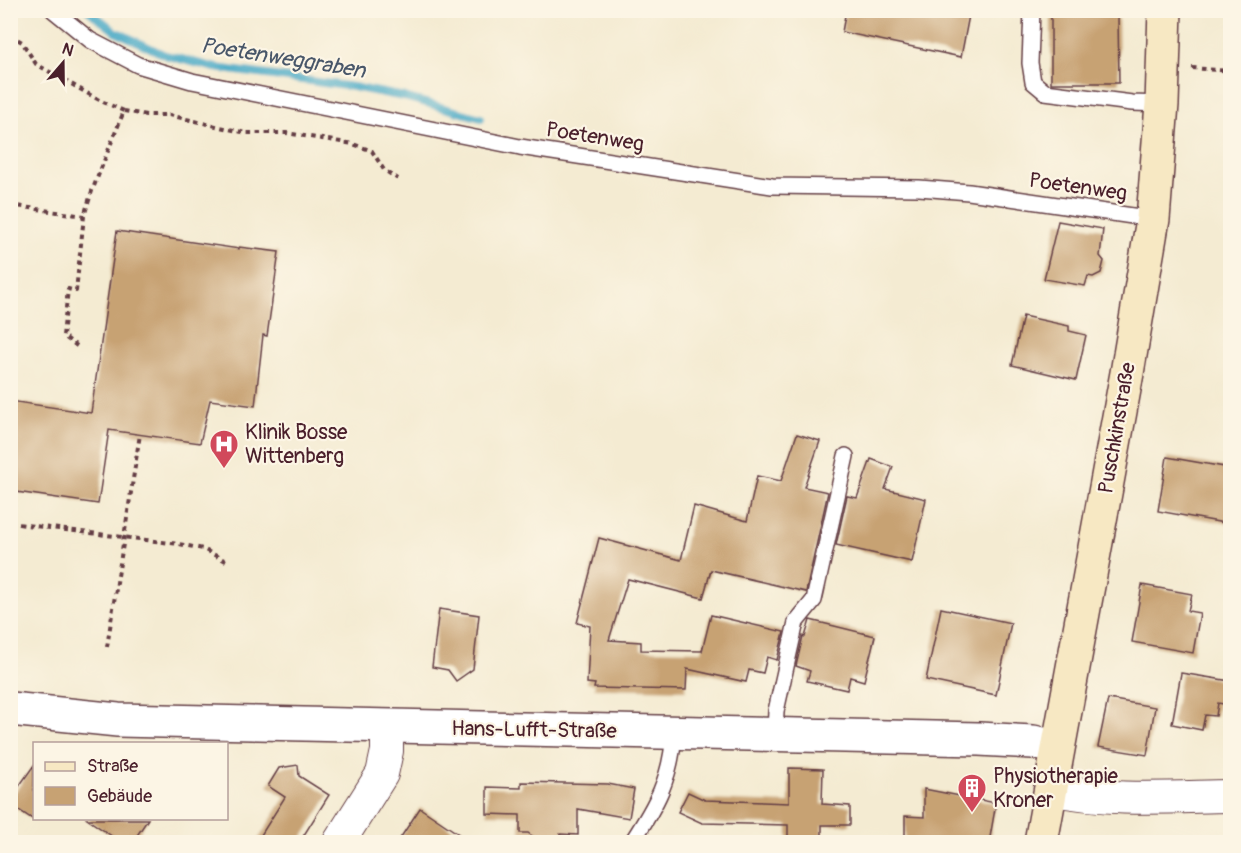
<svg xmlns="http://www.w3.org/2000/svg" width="1241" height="853" viewBox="0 0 1241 853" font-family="Pangolin,sans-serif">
	<rect width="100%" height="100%" fill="#fcf5e5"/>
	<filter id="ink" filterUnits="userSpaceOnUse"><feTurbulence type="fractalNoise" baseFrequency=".0167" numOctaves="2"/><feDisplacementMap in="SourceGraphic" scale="12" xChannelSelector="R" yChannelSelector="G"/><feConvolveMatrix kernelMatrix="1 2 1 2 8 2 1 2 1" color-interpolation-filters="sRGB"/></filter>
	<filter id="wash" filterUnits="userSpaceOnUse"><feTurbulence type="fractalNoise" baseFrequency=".008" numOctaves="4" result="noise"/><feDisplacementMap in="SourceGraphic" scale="24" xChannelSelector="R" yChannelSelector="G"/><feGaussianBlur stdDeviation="1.35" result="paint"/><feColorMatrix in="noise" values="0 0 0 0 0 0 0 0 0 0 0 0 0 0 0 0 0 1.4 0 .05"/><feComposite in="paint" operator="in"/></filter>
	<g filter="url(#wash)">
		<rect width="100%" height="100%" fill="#f4ebd2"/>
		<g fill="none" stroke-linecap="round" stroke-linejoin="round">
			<!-- stream -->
			<polyline stroke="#46a9c6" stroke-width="8" points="88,10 115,31 165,55 216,68 353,87 404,97 481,118"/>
		</g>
		<g id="blocks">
			<!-- building -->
			<g fill="#c7a273">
				<polygon points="846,10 970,10 961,57 842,32"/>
				<polygon points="1051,10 1112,10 1112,16 1118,16 1119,83 1051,83"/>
				<polygon points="1058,221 1103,229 1100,256 1104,261 1101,273 1093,277 1088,276 1085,286 1044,279"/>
				<polygon points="117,231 239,249 239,247 279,252 267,336 263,335 255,406 210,400 200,443 109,430 98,504 10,491 10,401 91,413"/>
				<polygon points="1023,316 1069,326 1069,331 1086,335 1076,380 1012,365"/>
				<polygon points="797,434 820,441 804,487 828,492 806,592 711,570 703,598 628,579 609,640 641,642 641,650 702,651 711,615 784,632 777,660 767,657 763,673 749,670 746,682 687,669 686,690 594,688 595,684 587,683 590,626 577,623 599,538 681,560 694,506 747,521 757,476 781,481"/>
				<polygon points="1167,457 1230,468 1230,524 1158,511"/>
				<polygon points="871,459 893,467 885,489 926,499 912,562 836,545 847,496 857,498"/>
				<polygon points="1142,585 1192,594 1188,611 1200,613 1193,653 1132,642"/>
				<polygon points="941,608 1011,623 996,695 926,680"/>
				<polygon points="439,609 479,615 473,669 456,681 448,670 432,667"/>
				<polygon points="810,620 875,636 864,681 850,677 847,690 807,681 810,671 796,666 803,636 805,637"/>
				<polygon points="1181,673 1230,681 1230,705 1218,703 1216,716 1205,715 1202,730 1172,724"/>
				<polygon points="1108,699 1155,707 1147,755 1098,747"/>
				<polygon points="34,765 34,820 10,804 10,799"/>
				<polygon points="298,765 299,776 329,795 299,843 256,843 285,797 268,786 279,768"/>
				<polygon points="789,768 823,769 822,804 850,806 850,825 822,825 822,843 788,843 788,825 702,823 678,812 688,792 705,800 789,803"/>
				<polygon points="521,782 608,784 634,789 629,818 578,809 578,835 560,834 559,843 542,843 528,833 520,833 520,815 487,814 487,787 521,788"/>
				<polygon points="924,789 996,803 989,843 905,843 905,816 924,817"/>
				<polygon points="420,808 472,843 397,843"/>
				<polygon points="87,819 148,819 132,843 122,843"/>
			</g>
		</g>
	</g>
	<g filter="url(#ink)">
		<use href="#blocks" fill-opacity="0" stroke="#643e44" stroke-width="1.5"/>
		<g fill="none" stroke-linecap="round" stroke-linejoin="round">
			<!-- service casing -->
			<g stroke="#643e44" stroke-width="18">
				<g id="service">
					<polyline points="53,10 90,40 138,65 192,81 520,147 772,186 919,188 969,192 1153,219"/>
					<polyline points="1032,10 1030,63 1033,82 1045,92 1132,103 1162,104"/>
					<polyline points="775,735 776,711 796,622 814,600 846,456"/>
					<path d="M632 842C656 805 671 779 674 733"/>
				</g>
			</g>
			<!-- minor casing -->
			<g stroke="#643e44" stroke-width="34">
				<g id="minor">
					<path d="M1051 789C1111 802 1170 797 1230 796"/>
					<polyline points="339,842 382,774 387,751 387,727"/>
				</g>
			</g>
			<!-- tertiary casing -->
			<g stroke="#643e44" stroke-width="36">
				<polyline id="tertiary" points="10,709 118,720 979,739 1033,742 1057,747"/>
			</g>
			<!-- secondary casing -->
			<g stroke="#643e44" stroke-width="36">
				<polyline id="secondary" points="1041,842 1127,373 1153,219 1162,104 1165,10"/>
			</g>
			<!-- path -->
			<g stroke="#643e44" stroke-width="4" stroke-dasharray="4.5 4.5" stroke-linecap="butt">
				<polyline points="10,35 22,42 36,64 101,101 124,111 92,191 84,216 76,291 68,289 63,336 77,346"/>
				<polyline points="1192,68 1230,71"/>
				<polyline points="124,111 146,115 169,115 246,133 286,133 353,144 372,151 384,170 398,179"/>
				<polyline points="10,205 84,216"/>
				<polyline points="10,523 179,544 203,549 226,561"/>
				<polyline points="107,647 140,434"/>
			</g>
			<!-- service -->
			<use href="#service" stroke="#fff" stroke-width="15"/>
			<!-- minor -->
			<use href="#minor" stroke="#fff" stroke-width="32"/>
			<!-- tertiary -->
			<use href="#tertiary" stroke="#fff" stroke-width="33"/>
			<!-- secondary -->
			<use href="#secondary" stroke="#f7e8c3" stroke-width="33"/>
		</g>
	</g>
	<!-- icons -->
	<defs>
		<g id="hospital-pin" transform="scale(1.5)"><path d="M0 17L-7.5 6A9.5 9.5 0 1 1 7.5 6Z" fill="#d1495b" stroke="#fcf5e5"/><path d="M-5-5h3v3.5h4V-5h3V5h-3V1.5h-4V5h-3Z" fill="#fff"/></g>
		<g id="building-pin" transform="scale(1.5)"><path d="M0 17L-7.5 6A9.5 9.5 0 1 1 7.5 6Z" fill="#d1495b" stroke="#fcf5e5"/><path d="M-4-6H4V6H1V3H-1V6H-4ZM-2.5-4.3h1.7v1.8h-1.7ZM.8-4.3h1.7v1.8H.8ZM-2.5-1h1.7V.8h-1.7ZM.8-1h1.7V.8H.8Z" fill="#fff"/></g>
	</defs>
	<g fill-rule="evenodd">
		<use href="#hospital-pin" x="224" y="444"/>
		<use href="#building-pin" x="972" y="788"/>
	</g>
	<g text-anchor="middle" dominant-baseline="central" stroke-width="4.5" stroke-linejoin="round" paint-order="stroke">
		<!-- street labels -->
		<g font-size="21" fill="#4a1f2b" stroke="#fcf5e5">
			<text transform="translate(595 137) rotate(9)">Poetenweg</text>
			<text transform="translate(1078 187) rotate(8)">Poetenweg</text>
			<text transform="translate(1117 428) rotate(-80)">Puschkinstraße</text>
			<text transform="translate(534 730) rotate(1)">Hans-Lufft-Straße</text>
		</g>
		<!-- poi labels -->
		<g font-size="21" fill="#4a1f2b" stroke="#fcf5e5" text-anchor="start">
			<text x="245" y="432">Klinik Bosse<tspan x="245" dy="24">Wittenberg</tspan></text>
			<text x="993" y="776">Physiotherapie<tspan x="993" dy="24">Kroner</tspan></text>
		</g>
		<!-- water labels -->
		<g font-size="22" font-style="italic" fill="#485669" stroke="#fcf5e5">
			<text transform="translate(283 58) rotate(9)">Poetenweggraben</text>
		</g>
	</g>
	<!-- margin -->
	<rect width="1241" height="853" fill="none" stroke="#fcf5e5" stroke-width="36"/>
	<!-- legend -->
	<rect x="33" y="742" width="195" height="78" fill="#fcf5e5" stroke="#b59f9b" stroke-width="1.5"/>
	<rect x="45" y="762" width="30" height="9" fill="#f7e8c3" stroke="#b59f9b" stroke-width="1.5"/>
	<text x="87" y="772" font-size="18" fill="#4a1f2b">Straße</text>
	<rect x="45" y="787" width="30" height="18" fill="#c7a273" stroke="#b59f9b" stroke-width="1.5"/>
	<text x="87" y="802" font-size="18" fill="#4a1f2b">Gebäude</text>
	<!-- north arrow -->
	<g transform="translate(63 63) rotate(20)" stroke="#fcf5e5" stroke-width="4.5" paint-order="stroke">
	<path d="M0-4.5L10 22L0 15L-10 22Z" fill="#4a1f2b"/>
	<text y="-9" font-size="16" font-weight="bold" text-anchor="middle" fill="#4a1f2b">N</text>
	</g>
</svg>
